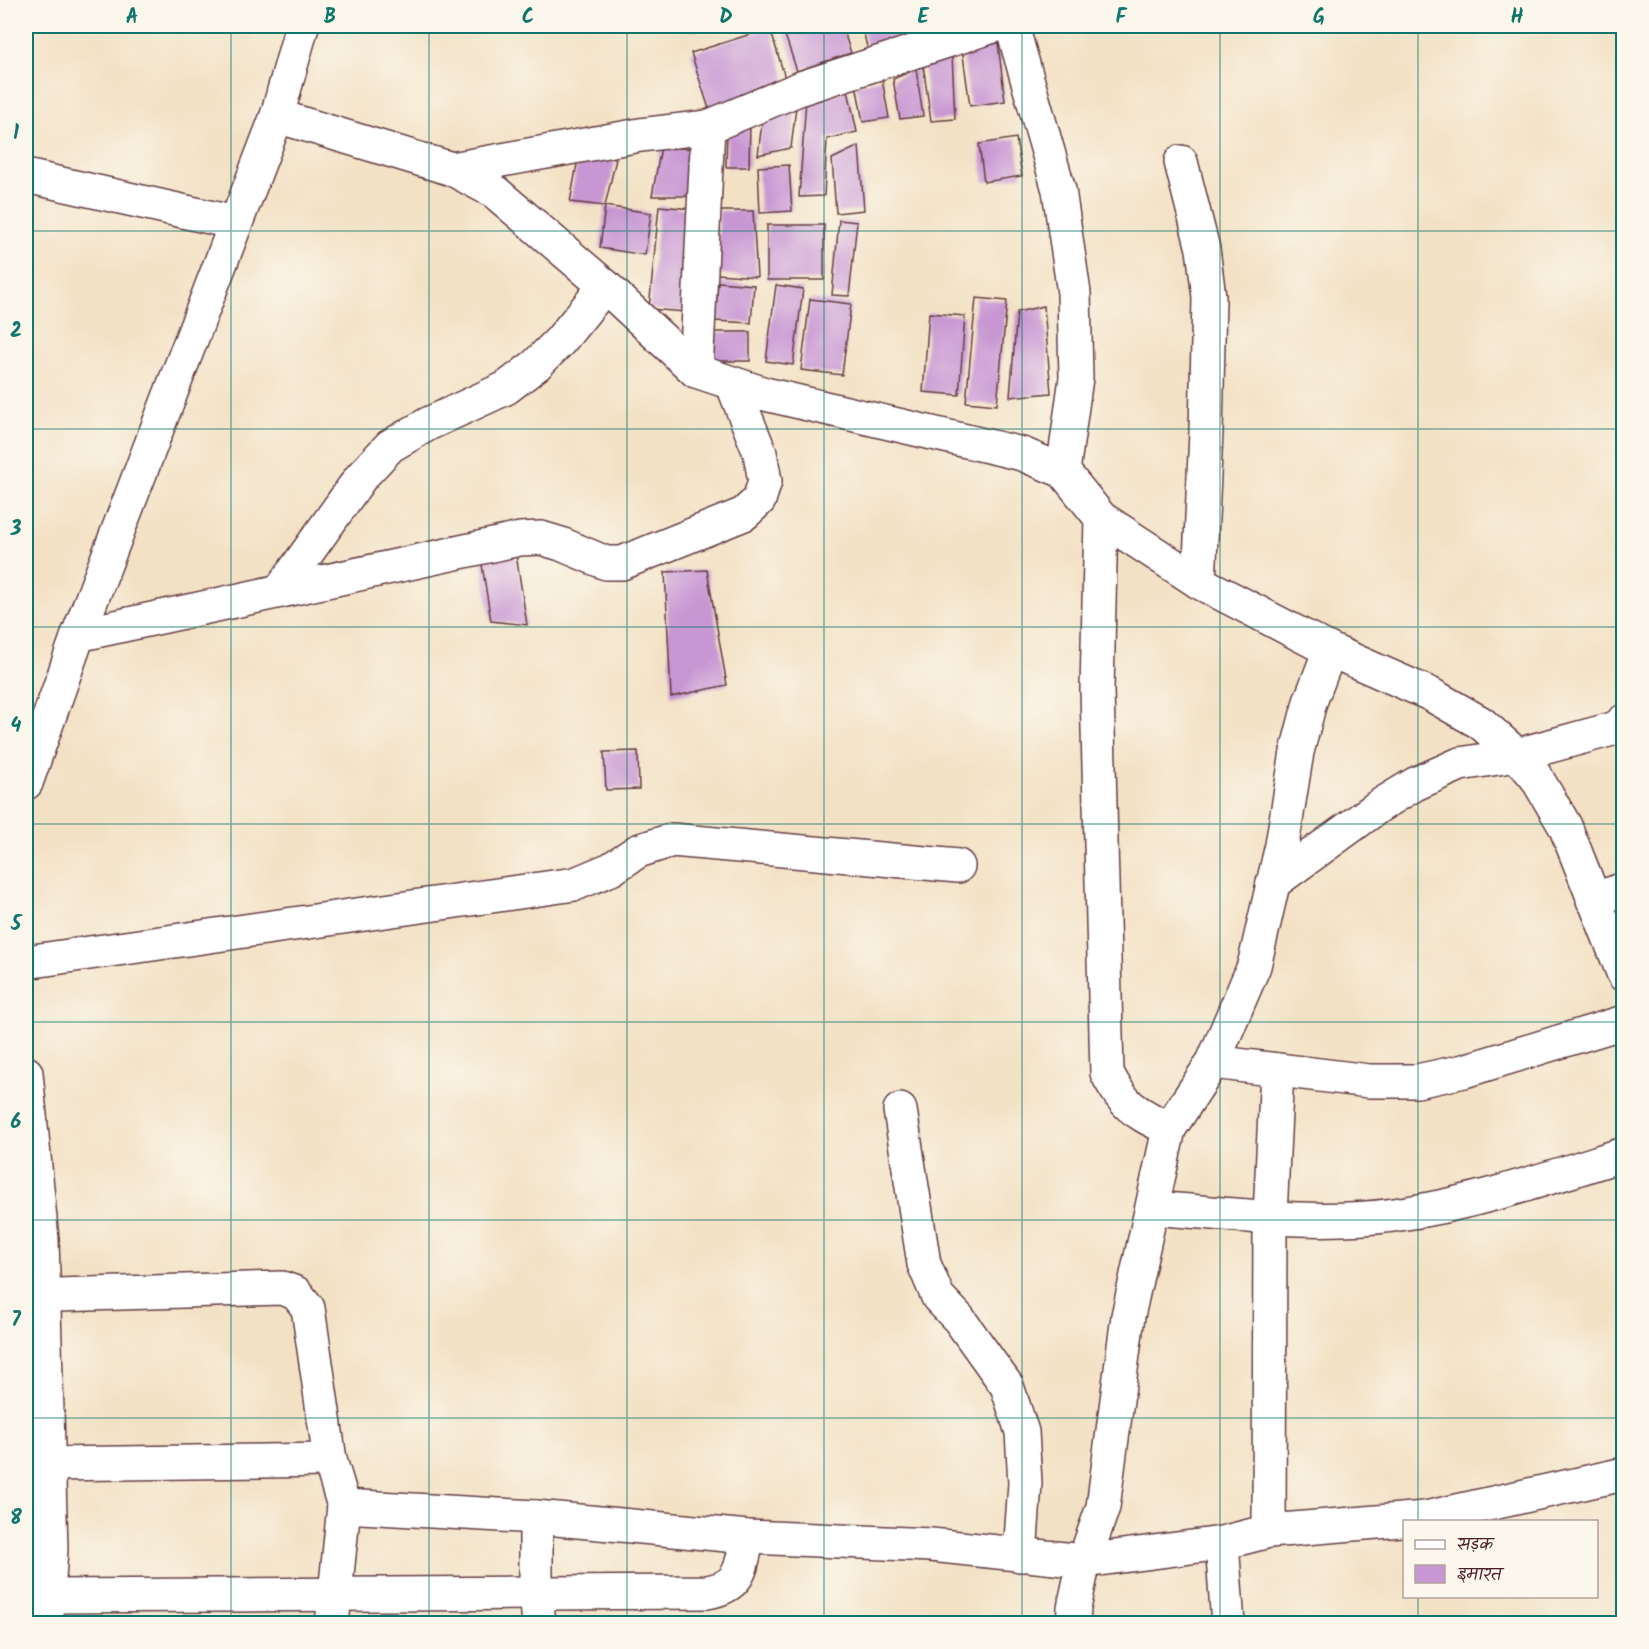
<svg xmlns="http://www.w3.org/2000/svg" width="1649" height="1649" viewBox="0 0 1649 1649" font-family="Kalam,'Playpen Sans Deva',sans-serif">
	<rect width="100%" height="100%" fill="#fbf7ec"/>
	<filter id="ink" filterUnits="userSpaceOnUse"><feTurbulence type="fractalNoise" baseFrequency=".0167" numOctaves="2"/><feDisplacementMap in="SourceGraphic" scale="12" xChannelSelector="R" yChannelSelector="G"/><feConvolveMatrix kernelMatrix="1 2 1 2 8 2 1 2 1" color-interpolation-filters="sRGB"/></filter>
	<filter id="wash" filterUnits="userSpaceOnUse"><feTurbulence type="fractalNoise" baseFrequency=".008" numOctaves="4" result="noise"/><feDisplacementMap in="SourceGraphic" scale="24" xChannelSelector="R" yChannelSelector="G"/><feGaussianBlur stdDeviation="1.35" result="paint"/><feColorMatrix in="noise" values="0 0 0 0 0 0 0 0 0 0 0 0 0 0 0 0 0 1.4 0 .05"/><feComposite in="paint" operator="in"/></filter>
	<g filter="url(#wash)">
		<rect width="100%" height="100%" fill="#f3e1c5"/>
		<g id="blocks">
			<!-- building -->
			<g fill="#c796d3">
				<polygon points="690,26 708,26 692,31"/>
				<polygon points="782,26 842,26 851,53 797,71"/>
				<polygon points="862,26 937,26 939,33 868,51"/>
				<polygon points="770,28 788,88 710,112 691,53"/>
				<polygon points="998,43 1005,101 970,106 962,48"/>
				<polygon points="952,55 955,119 931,121 923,64"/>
				<polygon points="916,69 923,116 900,119 893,79"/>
				<polygon points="882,79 889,118 863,122 856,84"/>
				<polygon points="848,90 857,132 827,139 824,196 799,197 806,100"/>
				<polygon points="796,107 791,148 758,155 763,114"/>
				<polygon points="750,122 749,167 726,167 727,131"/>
				<polygon points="1016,138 1022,176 984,182 979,144"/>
				<polygon points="859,146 864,210 836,213 832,159"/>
				<polygon points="661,147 694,149 692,196 652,196"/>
				<polygon points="579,153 616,159 605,206 570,202"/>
				<polygon points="789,165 792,211 760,213 758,167"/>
				<polygon points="605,206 651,213 645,255 600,248"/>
				<polygon points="659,206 692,209 685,312 649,309"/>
				<polygon points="719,211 753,211 757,277 718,274"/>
				<polygon points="839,220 857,222 849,296 832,295"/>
				<rect x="767" y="225" width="57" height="55"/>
				<polygon points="718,282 754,285 751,323 715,321"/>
				<polygon points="776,285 803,289 793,365 766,361"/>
				<polygon points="976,298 1007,301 997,405 966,402"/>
				<polygon points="810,299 851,304 842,375 801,370"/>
				<polygon points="1044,306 1051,393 1010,397 1017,312"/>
				<polygon points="929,313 965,316 959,395 923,392"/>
				<rect x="710" y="332" width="40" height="29"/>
				<polygon points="480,552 516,554 527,625 491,621"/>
				<polygon points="707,570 727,685 671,697 665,572"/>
				<polygon points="638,751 639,789 606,790 604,752"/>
			</g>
		</g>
	</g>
	<g filter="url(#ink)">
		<use href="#blocks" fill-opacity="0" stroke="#633c42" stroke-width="1.5"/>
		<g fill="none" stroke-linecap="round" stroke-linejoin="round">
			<!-- minor casing -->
			<g stroke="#633c42" stroke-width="36">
				<g id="minor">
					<polyline points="1012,26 1059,190 1074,293 1076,378 1063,471"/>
					<polyline points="277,116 452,169 495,192 605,286 696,371 765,394 1022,454 1063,471 1101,518 1199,582 1330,650 1430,694 1481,723 1517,755 1536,777 1565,826 1624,975"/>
					<polyline points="1181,162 1203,249 1209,297 1206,432 1199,582"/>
					<polyline points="452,169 640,135 708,127"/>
					<polyline points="26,176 236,223"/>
					<polyline points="696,371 708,127 801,88 993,26"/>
					<path d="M1101 518 1097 690 1107 1073C1125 1108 1134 1111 1169 1129"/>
					<polyline points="280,591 361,477 390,446 428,424 506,388 536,365 560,341 605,286"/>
					<polyline points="78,635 520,539 541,538 561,544 606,563 622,563 744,514 759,500 765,481 760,453 732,383"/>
					<polyline points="1273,883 1379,806 1415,784 1460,764 1517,755 1616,728 1624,721"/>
					<polyline points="1593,900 1624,889"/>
					<polyline points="26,962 575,884 611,869 638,851 672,840 958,866"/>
					<polyline points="1213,1062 1369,1081 1417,1081 1464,1071 1624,1022"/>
					<polyline points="26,1073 42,1240 51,1549 46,1624"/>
					<polyline points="900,1110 924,1264 938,1297 959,1319 1007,1386 1022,1432 1025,1483 1020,1555"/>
					<path d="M1153 1208C1233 1214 1315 1226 1394 1215 1473 1204 1548 1178 1624 1154"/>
					<polyline points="26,1296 282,1288 296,1293 308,1308 330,1460 344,1506 332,1624"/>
					<polyline points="49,1464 330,1460"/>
					<polyline points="344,1506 536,1517 748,1537 931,1545 1084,1561 1222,1543 1269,1531 1425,1518 1624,1474"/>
					<polyline points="536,1517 536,1593 539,1624"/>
					<polyline points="1269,1531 1270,1216 1277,1070"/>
					<polyline points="1222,1543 1228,1624"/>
					<path d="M48 1596 707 1592C743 1586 740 1567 748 1537"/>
					<polyline points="1073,1624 1074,1608 1084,1561 1103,1507 1128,1316 1169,1129 1213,1062 1254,966 1282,845 1297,752 1310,702 1330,650"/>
				</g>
			</g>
			<!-- tertiary casing -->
			<g stroke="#633c42" stroke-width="36">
				<polyline id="tertiary" points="26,783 78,635 277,116 302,26"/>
			</g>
			<!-- minor -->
			<use href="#minor" stroke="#fff" stroke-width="33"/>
			<!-- tertiary -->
			<use href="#tertiary" stroke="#fff" stroke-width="33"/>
		</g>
	</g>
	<!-- grid -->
	<path fill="none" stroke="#0f766e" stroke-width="1.5" stroke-opacity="0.55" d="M231 26V1624M429 26V1624M627 26V1624M824 26V1624M1022 26V1624M1220 26V1624M1418 26V1522M26 231H1624M26 429H1624M26 627H1624M26 824H1624M26 1022H1624M26 1220H1624M26 1418H1624M1418 1596V1624"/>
	<!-- margin -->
	<rect width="1649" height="1649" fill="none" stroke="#fbf7ec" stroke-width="66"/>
	<!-- legend -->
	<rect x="1403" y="1520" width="195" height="78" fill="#fbf7ec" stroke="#b4a19f" stroke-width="1.5"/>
	<rect x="1415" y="1540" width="30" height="9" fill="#ffffff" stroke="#b4a19f" stroke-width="1.5"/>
	<text x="1457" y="1550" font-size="18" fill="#4a1f2b">सड़क</text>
	<rect x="1415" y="1565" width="30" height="18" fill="#c796d3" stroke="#b4a19f" stroke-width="1.5"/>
	<text x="1457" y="1580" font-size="18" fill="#4a1f2b">इमारत</text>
	<rect x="33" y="33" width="1583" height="1583" fill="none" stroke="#0f766e" stroke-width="2"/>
	<g font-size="20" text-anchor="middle" font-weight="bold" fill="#0f766e">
		<text x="132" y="23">A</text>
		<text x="330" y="23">B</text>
		<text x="528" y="23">C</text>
		<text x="726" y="23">D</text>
		<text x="923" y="23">E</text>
		<text x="1121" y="23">F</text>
		<text x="1319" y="23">G</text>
		<text x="1517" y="23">H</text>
		<text x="16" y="139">1</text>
		<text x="16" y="337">2</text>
		<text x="16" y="535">3</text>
		<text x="16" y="732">4</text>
		<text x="16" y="930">5</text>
		<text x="16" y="1128">6</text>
		<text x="16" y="1326">7</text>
		<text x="16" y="1524">8</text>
	</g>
</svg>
